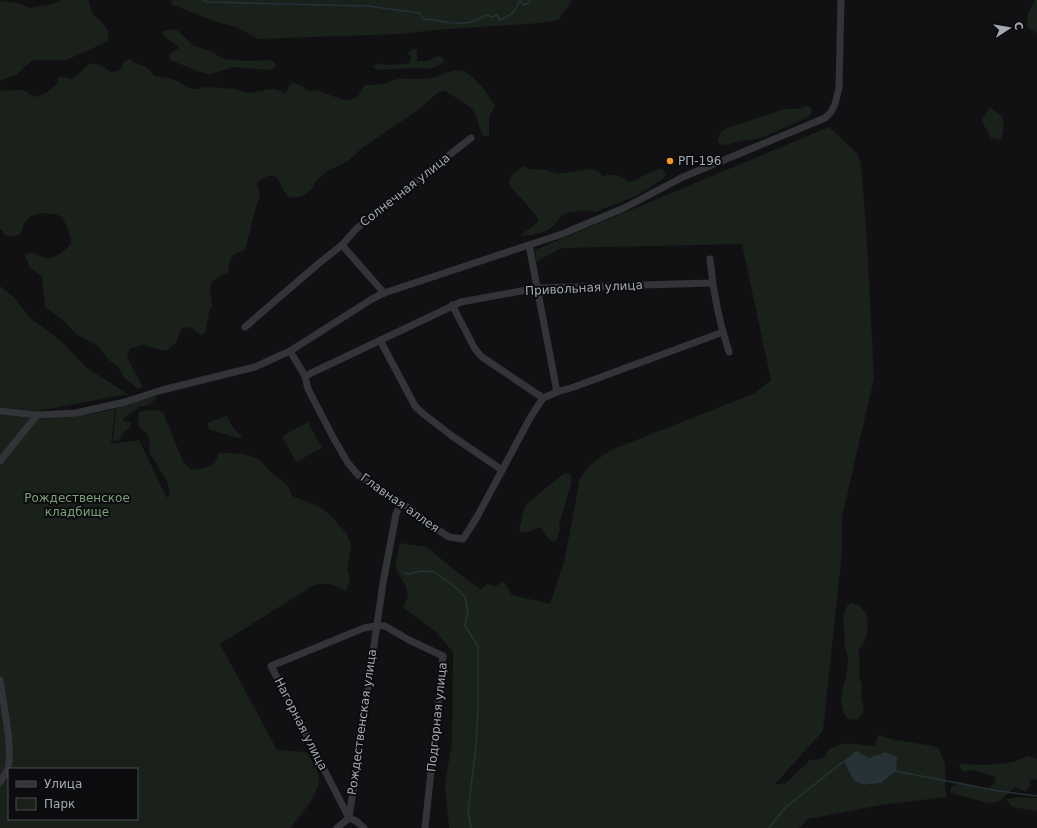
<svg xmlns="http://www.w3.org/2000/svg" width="1037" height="828" viewBox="0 0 1037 828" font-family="'DejaVu Sans',sans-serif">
	<rect width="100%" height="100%" fill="#111113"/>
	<!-- green -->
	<g fill="#19211a" fill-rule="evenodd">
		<polygon points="60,0 88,0 93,14 101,21 108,30 108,41 67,60 33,60 16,75 0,81 0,1 19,3 29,8 53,4"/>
		<polygon points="172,0 572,0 558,20 541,23 434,30 400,34 258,39 236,27 216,22 171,4"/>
		<polygon points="1035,0 1037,0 1037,33 1027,27 1028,14"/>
		<path d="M173 29 178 31 194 46 210 51 224 59 247 61 269 60 274 62 276 66 272 69 267 70 235 67 210 74 200 72 170 60 169 54 179 48C174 41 167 40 162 34L163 31Z"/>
		<path d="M412 49 417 50V61H428L437 56 442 57 445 62 430 69 414 68 377 70 373 67 377 63C386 66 399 65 409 63L411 58 408 53Z"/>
		<path d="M130 59 135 63 146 67 155 76 173 79 189 88 195 89 206 87 236 89 248 93 272 89 278 90 285 94 291 83C298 83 301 85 306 90 310 91 315 90 319 91 328 94 343 102 353 99 359 98 361 90 364 85 370 85 377 85 383 84 388 83 393 80 398 79 409 77 423 81 435 77 445 74 451 69 462 71 472 72 491 97 495 106L489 117V136H483C479 128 477 116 472 109 466 103 452 96 445 91L439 92 415 112 362 148 348 161 326 172 316 181 313 188 303 196C299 197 294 198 290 197 282 194 282 180 273 175 266 176 262 178 257 183L260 195 256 207 245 250C230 255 230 257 228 272L211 282 210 288 212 306 209 312 206 331 201 335 191 328 184 327 180 331 176 343 166 351 142 345 130 349 127 355C130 366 138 376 143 387L138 389 124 377 118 367 109 360 98 346 76 334 64 321 45 307 42 277 29 266 25 255 31 252C51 263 56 258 71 244 72 236 65 225 63 217 54 213 37 211 29 218 19 225 27 240 5 235L2 230 0 229V90C13 93 22 85 33 97L45 94 59 82 57 81 60 76 72 79C78 76 80 72 84 68 94 59 102 66 111 72L118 71 122 67 124 62Z"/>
		<path d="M807 106 812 108C812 109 811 113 811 114 808 118 767 136 760 138 753 140 747 140 741 141 735 142 729 145 723 145L718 142C719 134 720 131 727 128L785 109H796Z"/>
		<polygon points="990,107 1002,116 1004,128 1001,140 991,138 981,120"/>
		<path d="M829 127 857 153 861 163 866 225 874 378 842 517V552L823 731 774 785 786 783 810 760C831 760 822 753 833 747 847 741 859 745 874 746L879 735 891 739 933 746 939 749 945 764 946 797 881 805 808 819 799 828H449L445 784 452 742 453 652 435 631 403 607 408 597 406 587 395 567 400 543 427 547 457 572 481 590 487 584 495 586 504 582 512 595 550 604 565 558 580 478 591 464 611 450 755 393 771 380 742 244 561 248 536 262 535 250ZM885 752 881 783 863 785 853 780 844 761 869 758Z"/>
		<path d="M524 166 530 169 547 170 557 174 591 169 598 171 602 176C613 174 620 174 628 182 641 180 648 170 661 169L666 173 663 179 636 196 595 212 584 210 566 213 561 216 554 226 544 232 532 235 520 236C526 230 534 228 538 220L536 215 510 186 509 180C512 174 518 169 524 166Z"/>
		<polygon points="0,286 14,297 30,318 60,340 87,368 128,394 37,411 0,407"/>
		<path d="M156 396V399L147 406H139L135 411 123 418V421L131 422C130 430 127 429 123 433 120 437 121 439 116 441L113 440 116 409 120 406Z"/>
		<path d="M115 409 111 444 139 440 167 498 170 495 168 484 166 479 150 454 149 436 145 432 140 429 138 424 139 412C147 410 155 409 163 412L183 462 192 470 204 468 215 463 219 453C233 453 253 453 264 464 267 467 269 471 272 473 283 483 288 481 292 496L313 504 324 510 332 517 347 534 351 545 347 569 350 580 346 591C334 584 328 582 314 585L220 644 277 750 306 752C311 760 317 767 319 777 321 792 300 817 290 828H0V415L43 419 91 414ZM9 769H137V819H9Z"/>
		<path d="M226 416 228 417 231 425 243 438C238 439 216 431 209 429L208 424 209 422Z"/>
		<polygon points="308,422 322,448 296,462 282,436"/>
		<path d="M564 473 570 474 572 480 563 512 559 524 560 529 556 541H550L540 527C532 530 528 534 519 531L524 508 528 503Z"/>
		<polygon points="852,603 858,605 866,613 868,624 867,636 858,652 860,663 859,675 862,686 861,698 864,709 862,714 858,719 852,720 847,718 844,713 841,701 843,688 846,677 848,659 844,642 845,636 843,617 847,606"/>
		<polygon points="1028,756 1037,759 1037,779 1029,781 1031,785 1025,791 1015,787 998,802 987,803 951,793 951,787 960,782 988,789 996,782 994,776 973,770 962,772 959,764 990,765 1013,762"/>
		<polygon points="1019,797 1037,798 1037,811 1012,807 1006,799"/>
	</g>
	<!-- water -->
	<polygon fill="#273237" points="856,751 869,758 885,752 897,757 896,771 881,783 863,785 853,780 844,761"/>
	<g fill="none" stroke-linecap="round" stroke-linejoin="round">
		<!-- stream -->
		<g stroke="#273237" stroke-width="1.5">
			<path d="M202 0 208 2 367 6 420 13 423 19C427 20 431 19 435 20 449 23 461 25 475 21 479 19 482 17 486 15L492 17 497 15 500 20C505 18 512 15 515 10 517 7 517 4 520 1L524 5 529 3 530 0"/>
			<polyline points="404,573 408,574 421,571 434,572 454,586 465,597 468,611 465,626 478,646 478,708 476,746 468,811 471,828"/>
			<polyline points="895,771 999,791 1037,796"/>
			<polyline points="769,828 786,807 844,761"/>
		</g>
		<!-- minor -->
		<g stroke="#323438" stroke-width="7">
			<polyline points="342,245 384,293"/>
			<polyline points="529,245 557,392"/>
			<path d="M710 259C713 291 719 322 729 352"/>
			<polyline points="452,305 475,349 482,357 543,398"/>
			<polyline points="245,327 318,264 342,245 356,229 376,212 471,138"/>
			<polyline points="380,340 415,406 421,412 452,436 502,470"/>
			<polyline points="290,351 305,376 308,389 334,439 348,463 358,475 412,510 435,528 449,537 463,539 477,517 530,418 543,398 557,392 574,387 723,332"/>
			<polyline points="305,376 461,302 537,288 712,283"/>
			<polyline points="0,411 37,415 76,413 125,402 162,390 255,367 290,351 372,299 384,293 562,234 624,208 683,177 825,118 831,112 835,104 839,88 841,0"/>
			<polyline points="0,461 37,415"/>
			<path d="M0 680C3 704 13 746 8 768 7 773 2 778 0 782"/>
			<polyline points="349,818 271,666 364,628 376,626 385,626 409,640 443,656 425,828"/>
			<polyline points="349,818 383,583 396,514 401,503"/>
			<polyline points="349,818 356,821 364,828"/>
			<polyline points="337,828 349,818"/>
		</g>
	</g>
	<!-- markers -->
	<circle fill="#f79a25" stroke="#0c0c0e" stroke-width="1.5" cx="670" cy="161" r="4"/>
	<g text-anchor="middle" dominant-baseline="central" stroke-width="4" stroke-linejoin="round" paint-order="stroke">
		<!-- poi labels -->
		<g font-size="12" fill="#a2aab4" stroke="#0c0c0e" text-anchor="start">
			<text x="678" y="161">РП-196</text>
		</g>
		<!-- street labels -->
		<g font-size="12" fill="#a2aab4" stroke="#0c0c0e">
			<text transform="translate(405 190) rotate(-38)">Солнечная улица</text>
			<text transform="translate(584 288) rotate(-3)">Привольная улица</text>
			<text transform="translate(400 503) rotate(35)">Главная аллея</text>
			<text transform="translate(437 717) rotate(-84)">Подгорная улица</text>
			<text transform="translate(362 722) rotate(-82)">Рождественская улица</text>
			<text transform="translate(301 724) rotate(63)">Нагорная улица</text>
		</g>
		<!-- park labels -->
		<g font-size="12" fill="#7aa078" stroke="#0c0c0e">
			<text x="77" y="498">Рождественское<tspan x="77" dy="14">кладбище</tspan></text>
		</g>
	</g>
	<!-- legend -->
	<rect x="8" y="768" width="130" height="52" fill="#0c0c0e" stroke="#484b50"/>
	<rect x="16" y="781" width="20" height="6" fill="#323438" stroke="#484b50"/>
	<text x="44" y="788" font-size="12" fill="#a2aab4">Улица</text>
	<rect x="16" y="798" width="20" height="12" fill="#19211a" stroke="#484b50"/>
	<text x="44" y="808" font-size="12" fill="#a2aab4">Парк</text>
	<!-- north arrow -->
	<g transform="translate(1009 28) rotate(78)" stroke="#0c0c0e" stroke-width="3" paint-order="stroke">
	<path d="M0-3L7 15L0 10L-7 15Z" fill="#a2aab4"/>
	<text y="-6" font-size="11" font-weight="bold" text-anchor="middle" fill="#a2aab4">С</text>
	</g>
</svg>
